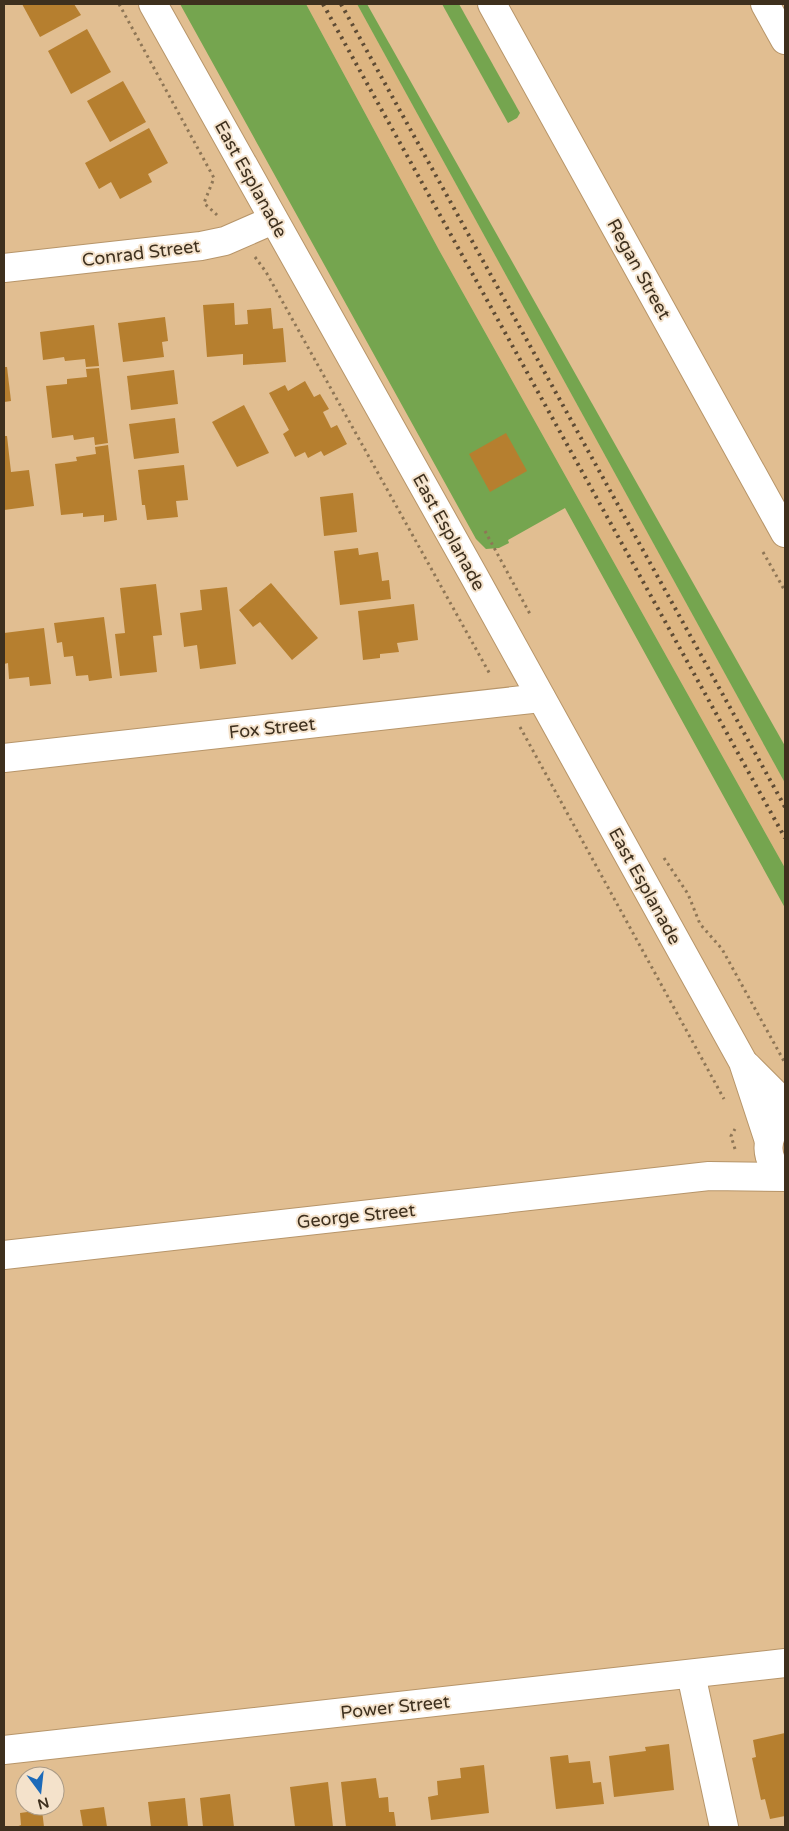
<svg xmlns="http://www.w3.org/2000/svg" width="789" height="1831" viewBox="0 0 789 1831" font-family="'Varela Round',sans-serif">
	<rect width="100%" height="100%" fill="#e1be91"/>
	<!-- built -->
	<polygon fill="#ddb581" points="306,4 357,4 785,783 785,868 439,250"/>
	<!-- green -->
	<g fill="#75a54f">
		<polygon points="180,4 306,4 439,250 785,868 785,908 565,508 508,540 509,543 499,548 486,549 476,539"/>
		<polygon points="357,4 367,4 785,746 785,783"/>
		<polygon points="442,4 459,4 520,113 517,118 508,123"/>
	</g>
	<!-- building -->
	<g fill="#b67f2f">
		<polygon points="22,4 74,4 81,15 40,37"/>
		<polygon points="87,29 111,72 71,94 48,51"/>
		<polygon points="123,81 146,122 110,142 87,101"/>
		<polygon points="149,128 168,163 148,174 152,182 120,199 111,182 99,189 85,163"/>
		<polygon points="234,303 235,325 248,324 247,310 271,308 273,329 283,328 286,362 243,365 243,354 207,357 203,305"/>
		<polygon points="165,317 168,341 162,342 164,357 123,362 118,323"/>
		<polygon points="94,325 99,366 86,367 85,359 65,361 64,357 43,360 40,332"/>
		<polygon points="4,367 7,367 11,401 4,402"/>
		<polygon points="99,368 108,443 95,445 94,437 74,440 73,435 52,438 46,386 67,384 67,379 87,377 86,369"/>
		<polygon points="174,370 178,404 131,410 127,376"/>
		<polygon points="305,381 314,397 320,394 329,409 323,412 331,428 337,425 347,444 324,456 321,451 308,458 305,452 295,457 283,434 289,430 269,393 285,385 288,391"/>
		<polygon points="244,405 269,453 237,467 212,422"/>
		<polygon points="175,418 179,453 134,459 129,424"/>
		<polygon points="506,433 527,471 490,492 469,454"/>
		<polygon points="4,436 7,436 11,472 29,470 34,506 4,510"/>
		<polygon points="108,445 117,520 104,522 104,515 83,517 83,513 61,515 55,464 77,461 76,457 96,454 95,447"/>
		<polygon points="184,465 188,500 176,501 178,517 147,520 145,505 142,505 138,470"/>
		<polygon points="353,493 357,532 324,536 320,497"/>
		<polygon points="358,548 359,555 378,552 382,581 389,580 391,599 340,605 334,551"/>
		<polygon points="271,583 318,638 292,660 260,622 253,627 239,610"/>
		<polygon points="156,584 162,635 153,636 157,672 120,676 115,634 125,633 120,588"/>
		<polygon points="227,587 236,664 200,669 197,645 184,647 180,613 202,610 200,590"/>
		<polygon points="414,604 418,640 397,643 399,652 380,654 380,658 363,660 358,611"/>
		<polygon points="104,617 112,678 89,681 88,675 76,676 73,656 64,657 62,642 57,643 54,623"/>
		<polygon points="44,628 51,684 30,686 29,677 9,679 8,663 4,664 4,633"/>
		<polygon points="785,1733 785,1816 770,1819 765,1799 761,1800 752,1758 756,1757 753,1740"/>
		<polygon points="669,1744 674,1790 614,1797 609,1756 646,1751 645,1747"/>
		<polygon points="568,1755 569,1763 590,1761 593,1783 601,1782 604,1804 556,1809 550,1757"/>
		<polygon points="484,1765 489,1813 431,1820 428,1797 438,1795 437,1781 461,1778 460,1768"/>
		<polygon points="376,1778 379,1798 388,1797 389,1812 394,1812 396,1827 346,1827 341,1782"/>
		<polygon points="328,1782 333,1827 295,1827 290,1787"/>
		<polygon points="230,1794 234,1827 203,1827 200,1798"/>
		<polygon points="185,1798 188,1827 151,1827 148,1802"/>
		<polygon points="104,1807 107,1827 83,1827 80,1810"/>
		<polygon points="42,1810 44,1827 16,1827 21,1825 20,1813"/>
	</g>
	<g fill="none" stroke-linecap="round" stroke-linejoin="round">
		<!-- street casing -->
		<g stroke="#b79569" stroke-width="30">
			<g id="street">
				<polyline points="492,4 785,533"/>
				<polyline points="765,4 785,40"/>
				<polyline points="4,268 201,246 225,241 273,220"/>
				<polyline points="4,758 541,698"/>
				<polyline points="4,1255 709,1176 785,1177"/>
				<polyline points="691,1674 724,1827"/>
				<polyline points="4,1750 785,1663"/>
			</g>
		</g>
		<!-- secondary casing -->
		<g stroke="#b79569" stroke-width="30">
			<g id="secondary">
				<polyline points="153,4 474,576 743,1062 769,1141"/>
				<polyline points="747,1066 785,1104"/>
				<path d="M785 1120C762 1135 764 1162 785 1177"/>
			</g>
		</g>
		<!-- path -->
		<g stroke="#8e7656" stroke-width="3" stroke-dasharray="2.5 4" stroke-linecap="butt">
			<polyline points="119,4 214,178 204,203 217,215"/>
			<polyline points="255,257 266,272 491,676"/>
			<polyline points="485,531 530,614"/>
			<polyline points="763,552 785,591"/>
			<polyline points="520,727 724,1099"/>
			<polyline points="664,858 688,894 700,924 722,949 785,1063"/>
			<polyline points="735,1149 731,1136 735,1129"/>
		</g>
		<!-- street -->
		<use href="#street" stroke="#fff" stroke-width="28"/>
		<!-- secondary -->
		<use href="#secondary" stroke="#fff" stroke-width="28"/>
		<!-- rail -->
		<g stroke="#5e4b34" stroke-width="4" stroke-dasharray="2.5 5" stroke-linecap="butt">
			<polyline points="323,4 785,838"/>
			<polyline points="341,4 785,807"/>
		</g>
	</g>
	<g text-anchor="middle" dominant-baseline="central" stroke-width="4" stroke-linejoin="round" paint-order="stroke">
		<!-- street labels -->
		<g font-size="18" fill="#3e301e" stroke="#f4e2cb">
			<text transform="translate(251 179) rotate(61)">East Esplanade</text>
			<text transform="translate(141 253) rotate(-7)">Conrad Street</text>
			<text transform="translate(639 269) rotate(61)">Regan Street</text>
			<text transform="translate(449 532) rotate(61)">East Esplanade</text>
			<text transform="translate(272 728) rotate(-6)">Fox Street</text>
			<text transform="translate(645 886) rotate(61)">East Esplanade</text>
			<text transform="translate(356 1216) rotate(-6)">George Street</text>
			<text transform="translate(395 1707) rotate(-6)">Power Street</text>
		</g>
	</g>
	<!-- border -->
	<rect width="789" height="1831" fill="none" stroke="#3e301e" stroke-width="10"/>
	<!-- north arrow -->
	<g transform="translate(40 1791) rotate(165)"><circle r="24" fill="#f4e2cb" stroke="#ab9b86"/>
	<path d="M0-4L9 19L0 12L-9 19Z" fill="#1c6ab9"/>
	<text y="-8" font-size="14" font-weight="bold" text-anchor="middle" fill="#3e301e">N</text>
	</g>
</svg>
